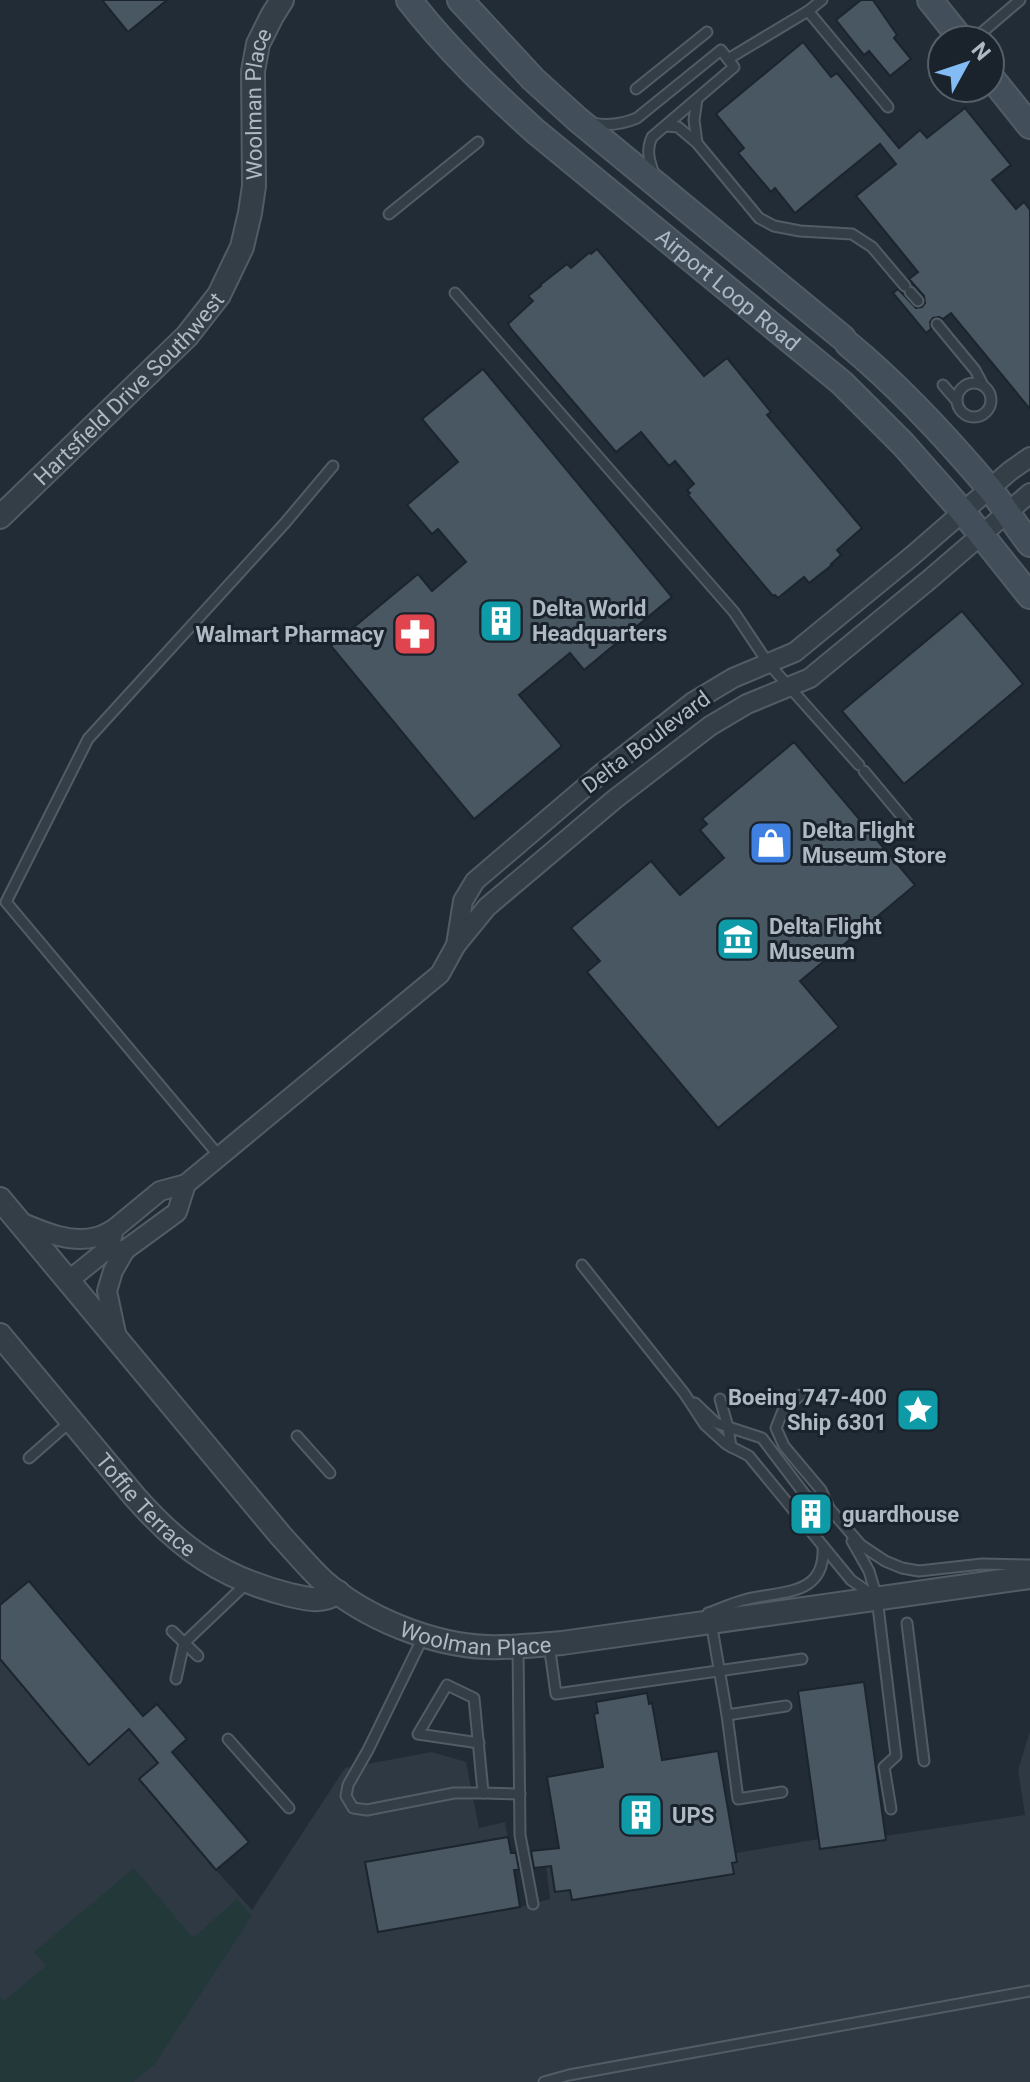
<svg xmlns="http://www.w3.org/2000/svg" width="1030" height="2082" viewBox="0 0 1030 2082" font-family="Roboto,sans-serif">
	<rect width="100%" height="100%" fill="#212c37"/>
	<!-- airport -->
	<polygon fill="#2e3944" points="0,1659 89,1765 129,1729 158,1763 139,1780 216,1870 252,1910 345,1768 432,1752 466,1762 479,1828 505,1822 520,1907 550,1899 545,1858 561,1858 547,1777 603,1767 594,1714 598,1712 596,1702 647,1693 649,1703 652,1703 662,1760 718,1751 736,1853 819,1839 820,1849 885,1841 885,1836 1025,1815 1018,1770 1030,1731 1030,2082 0,2082"/>
	<!-- green -->
	<polygon fill="#233838" points="134,1868 193,1938 237,1899 252,1916 154,2065 133,2082 0,2082 0,1997 4,2001 46,1966 34,1952"/>
	<!-- building -->
	<g fill="#495763" stroke="#1c252e" stroke-width="2">
		<polygon points="102,0 167,0 128,32"/>
		<polygon points="861,0 873,0 897,35 894,38 911,59 890,76 869,51 864,55 836,20"/>
		<polygon points="803,42 831,77 837,73 899,148 920,130 927,138 965,108 1011,165 992,180 1016,209 1024,202 1030,210 1030,409 951,313 943,319 939,317 933,318 930,322 931,329 926,333 893,293 898,289 916,308 922,307 925,303 924,296 909,279 918,272 856,196 896,164 880,144 795,213 775,188 771,192 738,153 744,148 716,114"/>
		<polygon points="597,249 704,376 727,358 771,412 767,415 862,528 837,550 841,555 831,564 832,565 809,583 804,577 778,598 775,595 773,596 688,495 690,493 687,490 694,484 675,461 669,466 641,432 616,452 512,330 508,324 533,301 528,296 541,286 540,285 567,264 571,268 590,252 591,254"/>
		<polygon points="483,369 672,597 584,670 570,653 519,695 562,746 474,819 331,646 418,574 432,591 466,562 438,529 432,534 407,505 458,462 422,419"/>
		<polygon points="962,611 1023,684 904,784 842,711"/>
		<polygon points="794,742 915,885 800,981 839,1027 718,1128 587,972 600,961 571,928 651,861 680,895 724,858 700,830 707,824 702,819"/>
		<polygon points="29,1581 143,1716 157,1704 187,1739 172,1752 249,1842 216,1870 139,1779 158,1763 129,1729 89,1765 0,1659 0,1605"/>
		<polygon points="864,1682 886,1840 820,1849 798,1691"/>
		<polygon points="647,1693 649,1704 652,1703 662,1760 718,1751 737,1862 732,1863 734,1874 572,1900 570,1890 555,1892 551,1866 534,1868 531,1851 559,1848 547,1777 603,1767 594,1714 598,1713 596,1702"/>
		<polygon points="508,1837 511,1853 516,1853 519,1870 514,1870 520,1907 378,1932 365,1862"/>
	</g>
	<g fill="none" stroke-linecap="round" stroke-linejoin="round">
		<!-- service casing -->
		<g stroke="#515c65" stroke-width="13">
			<g id="service">
				<polyline points="808,11 888,107"/>
				<polyline points="973,40 1020,0"/>
				<polyline points="728,59 808,11 822,0"/>
				<polyline points="636,89 707,32"/>
				<path d="M592 123C607 126 623 124 637 118L721 50 734 67 652 137C646 150 649 160 654 174"/>
				<polyline points="666,126 678,127 697,143 759,218 774,226 800,231 852,234 872,247 905,286"/>
				<polyline points="697,143 694,120 697,99"/>
				<polyline points="389,214 478,142"/>
				<polyline points="910,292 918,301"/>
				<polyline points="455,293 734,612 768,663 859,765"/>
				<polyline points="937,324 975,370 983,385"/>
				<circle cx="974" cy="400" r="17"/>
				<polyline points="943,385 956,400"/>
				<polyline points="864,771 910,826"/>
				<polyline points="220,1157 6,902 88,739 285,523 333,466"/>
				<polyline points="582,1265 684,1393 705,1425 726,1444 749,1456 851,1580 874,1596"/>
				<polyline points="801,1395 784,1408 776,1428 784,1446 821,1490 829,1508 861,1545 885,1561 902,1568 919,1571 982,1564 1030,1565"/>
				<polyline points="720,1399 728,1427 731,1447"/>
				<polyline points="695,1403 716,1423 762,1438 806,1496 829,1508"/>
				<polyline points="297,1436 330,1473"/>
				<polyline points="29,1458 71,1421"/>
				<polyline points="852,1541 869,1571 877,1598 896,1756 884,1767 891,1809"/>
				<path d="M708 1613C720 1609 732 1603 744 1600 780 1590 826 1598 823 1546"/>
				<polyline points="711,1622 727,1715 786,1706"/>
				<polyline points="907,1623 924,1761"/>
				<polyline points="172,1631 198,1656"/>
				<polyline points="424,1635 368,1750 348,1785 346,1796 353,1808 367,1810 454,1793 484,1793"/>
				<polyline points="549,1644 556,1694 802,1659"/>
				<polyline points="518,1646 520,1835 533,1904"/>
				<polyline points="176,1679 184,1643 247,1583"/>
				<polyline points="727,1715 738,1799 782,1792"/>
				<polyline points="228,1739 289,1808"/>
				<polyline points="479,1743 418,1734 447,1685 474,1698 483,1792 484,1793 520,1794"/>
				<polyline points="544,2082 569,2075 1030,1991"/>
			</g>
		</g>
		<!-- minor casing -->
		<g stroke="#515c65" stroke-width="22">
			<g id="minor">
				<polyline points="456,945 463,901 475,881 597,777 693,702 733,678 795,652 912,556 1010,471 1030,457"/>
				<path d="M18 1221C42 1231 70 1244 96 1237 102 1236 109 1232 114 1229"/>
				<polyline points="104,1252 125,1250 177,1212 186,1184"/>
				<polyline points="68,1281 104,1252 111,1241 114,1229 160,1191 186,1184 440,974 456,945 487,907 615,799 710,726 747,704 810,678 930,579 1030,493"/>
				<polyline points="117,1338 107,1291 113,1271 125,1250"/>
			</g>
		</g>
		<!-- tertiary casing -->
		<g stroke="#515c65" stroke-width="26">
			<g id="tertiary">
				<path id="s1" d="M0 517 187 336 219 295 242 247 250 213 254 186 253 71 258 44 272 16 282 0"/>
				<path id="s2" d="M0 1199 281 1536C295 1551 308 1567 323 1581 365 1618 432 1645 487 1647 512 1648 537 1645 562 1643L1030 1577"/>
				<path id="s3" d="M0 1335 135 1497C181 1549 222 1578 290 1595 307 1599 323 1603 338 1592"/>
			</g>
		</g>
		<!-- secondary casing -->
		<g stroke="#515c65" stroke-width="28">
			<g id="secondary">
				<path id="s4" d="M409 0C446 48 490 90 535 131L842 383 903 444 963 512 1030 596"/>
				<polyline points="460,0 533,79 577,119 843,338"/>
				<polyline points="930,0 962,40"/>
				<polyline points="990,76 1030,126"/>
				<path d="M848 344C900 387 947 438 990 489 1004 507 1016 526 1030 544"/>
			</g>
		</g>
		<!-- service -->
		<use href="#service" stroke="#343e47" stroke-width="9"/>
		<!-- minor -->
		<use href="#minor" stroke="#343e47" stroke-width="18"/>
		<!-- tertiary -->
		<use href="#tertiary" stroke="#343e47" stroke-width="22"/>
		<!-- secondary -->
		<use href="#secondary" stroke="#424e5a" stroke-width="24"/>
	</g>
	<!-- icons -->
	<defs>
		<g id="building-square" transform="scale(2.3)"><rect x="-9" y="-9" width="18" height="18" rx="4" fill="#0f9aa8" stroke="#1a232c"/><path d="M-4-6H4V6H1V3H-1V6H-4ZM-2.5-4.3h1.7v1.8h-1.7ZM.8-4.3h1.7v1.8H.8ZM-2.5-1h1.7V.8h-1.7ZM.8-1h1.7V.8H.8Z" fill="#fff"/></g>
		<g id="pharmacy-square" transform="scale(2.3)"><rect x="-9" y="-9" width="18" height="18" rx="4" fill="#e0444e" stroke="#1a232c"/><path d="M-2-6h4v4h4v4h-4v4h-4v-4h-4v-4h4Z" fill="#fff"/></g>
		<g id="shop-square" transform="scale(2.3)"><rect x="-9" y="-9" width="18" height="18" rx="4" fill="#3f7fe0" stroke="#1a232c"/><path d="M-5-2.5h2.3a2.7 3.5 0 0 1 5.4 0H5L5.5 6h-11ZM-1.5-2.5h3a1.5 2.3 0 0 0-3 0Z" fill="#fff"/></g>
		<g id="museum-square" transform="scale(2.3)"><rect x="-9" y="-9" width="18" height="18" rx="4" fill="#0f9aa8" stroke="#1a232c"/><path d="M0-6L6-3V-2H-6V-3ZM-5-1h2V3h-2ZM-1-1h2V3h-2ZM3-1h2V3H3ZM-6 4H6V6H-6Z" fill="#fff"/></g>
		<g id="sight-square" transform="scale(2.3)"><rect x="-9" y="-9" width="18" height="18" rx="4" fill="#0f9aa8" stroke="#1a232c"/><path d="M0-6L1.8-2.2L6-1.7L2.9 1.2L3.7 5.4L0 3.3L-3.7 5.4L-2.9 1.2L-6-1.7L-1.8-2.2Z" fill="#fff"/></g>
	</defs>
	<g fill-rule="evenodd">
		<use href="#building-square" x="501" y="621"/>
		<use href="#pharmacy-square" x="415" y="634"/>
		<use href="#shop-square" x="771" y="843"/>
		<use href="#museum-square" x="738" y="939"/>
		<use href="#sight-square" x="918" y="1410"/>
		<use href="#building-square" x="811" y="1514"/>
		<use href="#building-square" x="641" y="1815"/>
	</g>
	<g text-anchor="middle" dominant-baseline="central" stroke-width="6" stroke-linejoin="round" paint-order="stroke">
		<!-- street labels -->
		<g font-size="22" fill="#aeb9c4" stroke="#1a232c">
			<text stroke="none"><textPath href="#s1" startOffset="510">Woolman Place</textPath></text>
			<text stroke="none"><textPath href="#s4" startOffset="432">Airport Loop Road</textPath></text>
			<text stroke="none"><textPath href="#s1" startOffset="182">Hartsfield Drive Southwest</textPath></text>
			<text transform="translate(646 742) rotate(-37)">Delta Boulevard</text>
			<text stroke="none"><textPath href="#s3" startOffset="224">Toffie Terrace</textPath></text>
			<text stroke="none"><textPath href="#s2" startOffset="668">Woolman Place</textPath></text>
		</g>
		<!-- poi labels -->
		<g font-size="22" font-weight="bold" fill="#aeb9c4" stroke="#1a232c" text-anchor="start">
			<text x="532" y="608">Delta World<tspan x="532" dy="25">Headquarters</tspan></text>
			<text x="384" y="634" text-anchor="end">Walmart Pharmacy</text>
			<text x="802" y="830">Delta Flight<tspan x="802" dy="25">Museum Store</tspan></text>
			<text x="769" y="926">Delta Flight<tspan x="769" dy="25">Museum</tspan></text>
			<text x="887" y="1397" text-anchor="end">Boeing 747-400<tspan x="887" dy="25">Ship 6301</tspan></text>
			<text x="842" y="1514">guardhouse</text>
			<text x="672" y="1815">UPS</text>
		</g>
	</g>
	<!-- north arrow -->
	<g transform="translate(966 64) rotate(50)"><circle r="38" fill="#1a232c" stroke="#555f69" stroke-width="2"/>
	<path d="M0-6L14 30L0 20L-14 30Z" fill="#83bbf5"/>
	<text y="-12" font-size="22" font-weight="bold" text-anchor="middle" fill="#aeb9c4">N</text>
	</g>
</svg>
